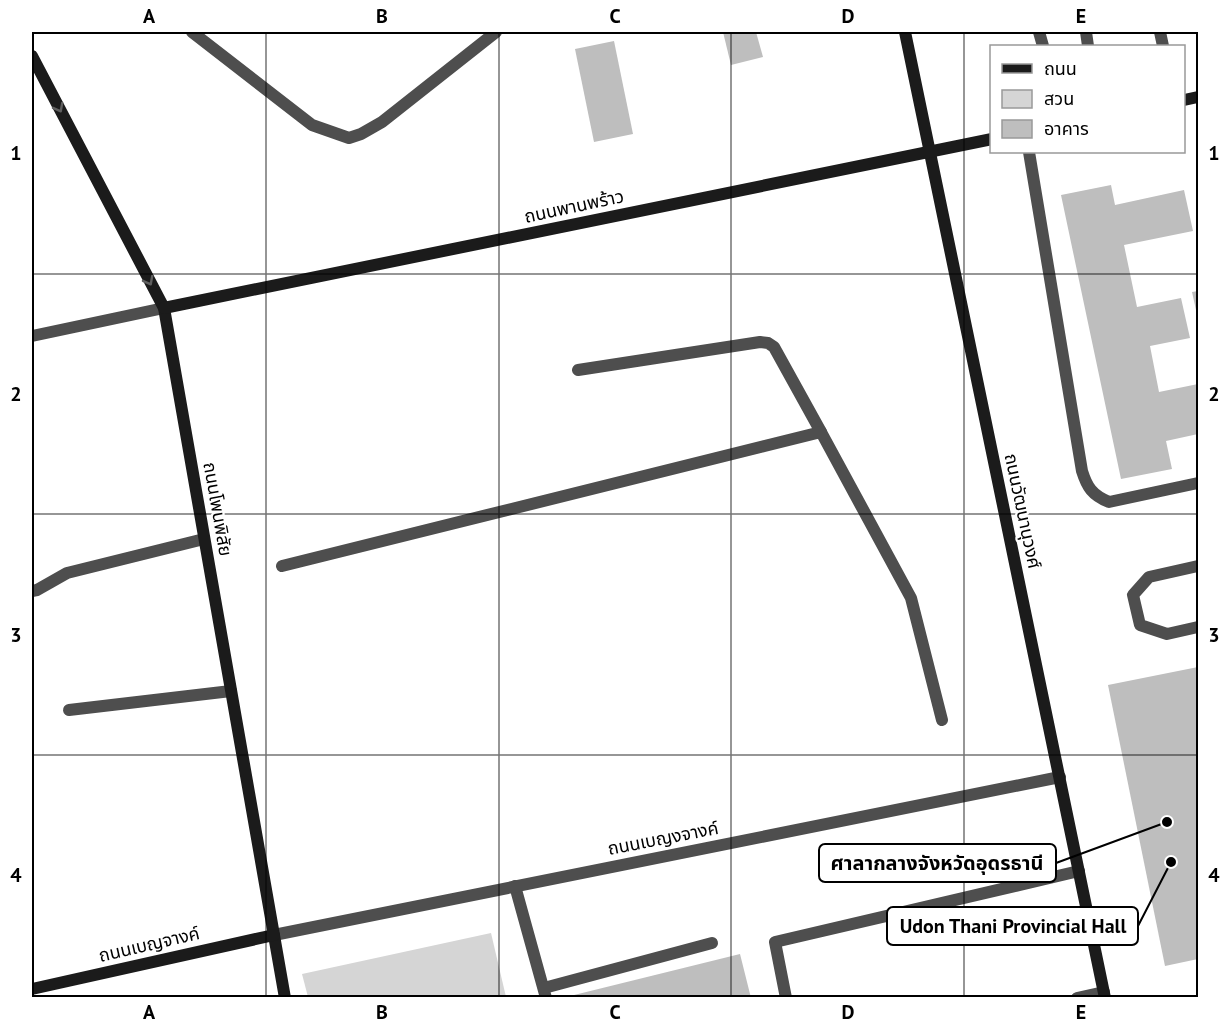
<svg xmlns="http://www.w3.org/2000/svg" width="1230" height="1029" viewBox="0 0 1230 1029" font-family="'PT Sans','Noto Sans Thai',sans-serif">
	<rect width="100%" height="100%" fill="#fff"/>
	<!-- green -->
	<polygon fill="#d5d5d5" points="491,933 506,997 308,997 302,974"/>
	<!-- building -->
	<g fill="#bebebe">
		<polygon points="723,32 756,32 763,57 731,65"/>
		<polygon points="614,41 633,134 594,142 575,49"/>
		<polygon points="1111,185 1115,205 1184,190 1193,231 1124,245 1137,307 1181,298 1190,338 1150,346 1159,392 1198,384 1198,434 1166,441 1172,469 1121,479 1061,195"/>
		<polygon points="1198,291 1198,319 1192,292"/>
		<polygon points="1198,667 1198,959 1165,966 1108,685"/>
		<polygon points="740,954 751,998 566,998 566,997"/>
	</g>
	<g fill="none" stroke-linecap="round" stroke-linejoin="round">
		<!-- lane -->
		<g stroke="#4e4e4e" stroke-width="12">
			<polyline points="192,32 312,125 349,138 361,134 382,122 496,32"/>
			<polyline points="1039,32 1043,46"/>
			<polyline points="1086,32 1088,46"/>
			<polyline points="1160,32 1163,46"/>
			<path d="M1029 152 1082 471C1087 487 1092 495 1109 502L1198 483"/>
			<polyline points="578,370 760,342 768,343 774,347 821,432"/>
			<polyline points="282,566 821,432 911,598 942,720"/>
			<polyline points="1198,566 1149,577 1133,595 1140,625 1167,634 1198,627"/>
			<polyline points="515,886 546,998"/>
			<polyline points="544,988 712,943"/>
			<polyline points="786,998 775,942 1079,871"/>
			<polyline points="1077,998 1104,992"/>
		</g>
		<!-- street -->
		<g stroke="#4e4e4e" stroke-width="12">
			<polyline points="32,336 164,308"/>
			<polyline points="32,591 37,590 67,573 204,539"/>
			<polyline points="69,710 231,691"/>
			<polyline points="274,935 1060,777"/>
		</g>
		<!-- secondary -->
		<g stroke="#1b1b1b" stroke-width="12">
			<polyline points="905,32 1105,998"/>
			<polyline points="32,56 164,308 285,998"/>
			<polyline points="1184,100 1198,97"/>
			<polyline points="164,308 992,139"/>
			<polyline points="32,989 274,935"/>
		</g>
	</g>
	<!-- one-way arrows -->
	<defs><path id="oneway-chevron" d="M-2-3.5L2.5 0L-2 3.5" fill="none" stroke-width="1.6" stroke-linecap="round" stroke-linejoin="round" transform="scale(1.5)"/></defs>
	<g stroke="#5f5f5f">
		<use href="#oneway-chevron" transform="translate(59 108) rotate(62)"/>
		<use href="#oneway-chevron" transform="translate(149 281) rotate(62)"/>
	</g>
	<!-- grid -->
	<path fill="none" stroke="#000" stroke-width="1.5" stroke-opacity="0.55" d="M266 32V998M499 32V998M731 32V998M964 32V998M32 274H1198M32 514H1198M32 755H1198"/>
	<g text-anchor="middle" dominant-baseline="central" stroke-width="4.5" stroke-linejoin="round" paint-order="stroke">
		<!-- street labels -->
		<g font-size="18" fill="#000" stroke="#fff">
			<text transform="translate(574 206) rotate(-12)">ถนนพานพร้าว</text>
			<text transform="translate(218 509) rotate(80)">ถนนโพนพิสัย</text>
			<text transform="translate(1023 511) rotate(78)">ถนนวัฒนานุวงศ์</text>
			<text transform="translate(663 838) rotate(-11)">ถนนเบญงจางค์</text>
			<text transform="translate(149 944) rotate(-13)">ถนนเบญจางค์</text>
		</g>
	</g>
	<!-- callouts -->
	<path fill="none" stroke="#000" stroke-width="2" d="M1167 822L1056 863M1171 862L1138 926"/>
	<g fill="#000" stroke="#fff" stroke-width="2">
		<circle cx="1167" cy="822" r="6"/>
		<circle cx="1171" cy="862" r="6"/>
	</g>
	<g fill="#fff" stroke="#000" stroke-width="2">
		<rect x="819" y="844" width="237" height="38" rx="6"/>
		<rect x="887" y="907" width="251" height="38" rx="6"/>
	</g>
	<g font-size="20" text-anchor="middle" font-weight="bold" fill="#000">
		<text x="937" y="870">ศาลากลางจังหวัดอุดรธานี</text>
		<text x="1013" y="933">Udon Thani Provincial Hall</text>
	</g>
	<!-- border -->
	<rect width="1230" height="1029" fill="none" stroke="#ffffff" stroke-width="66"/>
	<!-- legend -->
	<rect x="990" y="45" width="195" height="108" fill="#ffffff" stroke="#999999" stroke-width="1.5"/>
	<rect x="1002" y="64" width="30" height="9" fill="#1b1b1b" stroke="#999999" stroke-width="1.5"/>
	<text x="1044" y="75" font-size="18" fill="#000000">ถนน</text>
	<rect x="1002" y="90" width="30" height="18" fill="#d5d5d5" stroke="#999999" stroke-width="1.5"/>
	<text x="1044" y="105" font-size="18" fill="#000000">สวน</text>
	<rect x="1002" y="120" width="30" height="18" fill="#bebebe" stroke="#999999" stroke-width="1.5"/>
	<text x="1044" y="135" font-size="18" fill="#000000">อาคาร</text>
	<rect x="33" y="33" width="1164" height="963" fill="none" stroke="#000" stroke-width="2"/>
	<g font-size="20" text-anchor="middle" font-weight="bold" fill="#000">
		<text x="149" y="23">A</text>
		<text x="382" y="23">B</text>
		<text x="615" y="23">C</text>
		<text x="848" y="23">D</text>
		<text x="1081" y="23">E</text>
		<text x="16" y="160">1</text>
		<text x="1214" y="160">1</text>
		<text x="16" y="401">2</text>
		<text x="1214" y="401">2</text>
		<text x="16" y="642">3</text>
		<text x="1214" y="642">3</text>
		<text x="16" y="882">4</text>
		<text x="1214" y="882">4</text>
		<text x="149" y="1019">A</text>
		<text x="382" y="1019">B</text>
		<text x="615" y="1019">C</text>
		<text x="848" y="1019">D</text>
		<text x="1081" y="1019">E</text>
	</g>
</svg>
